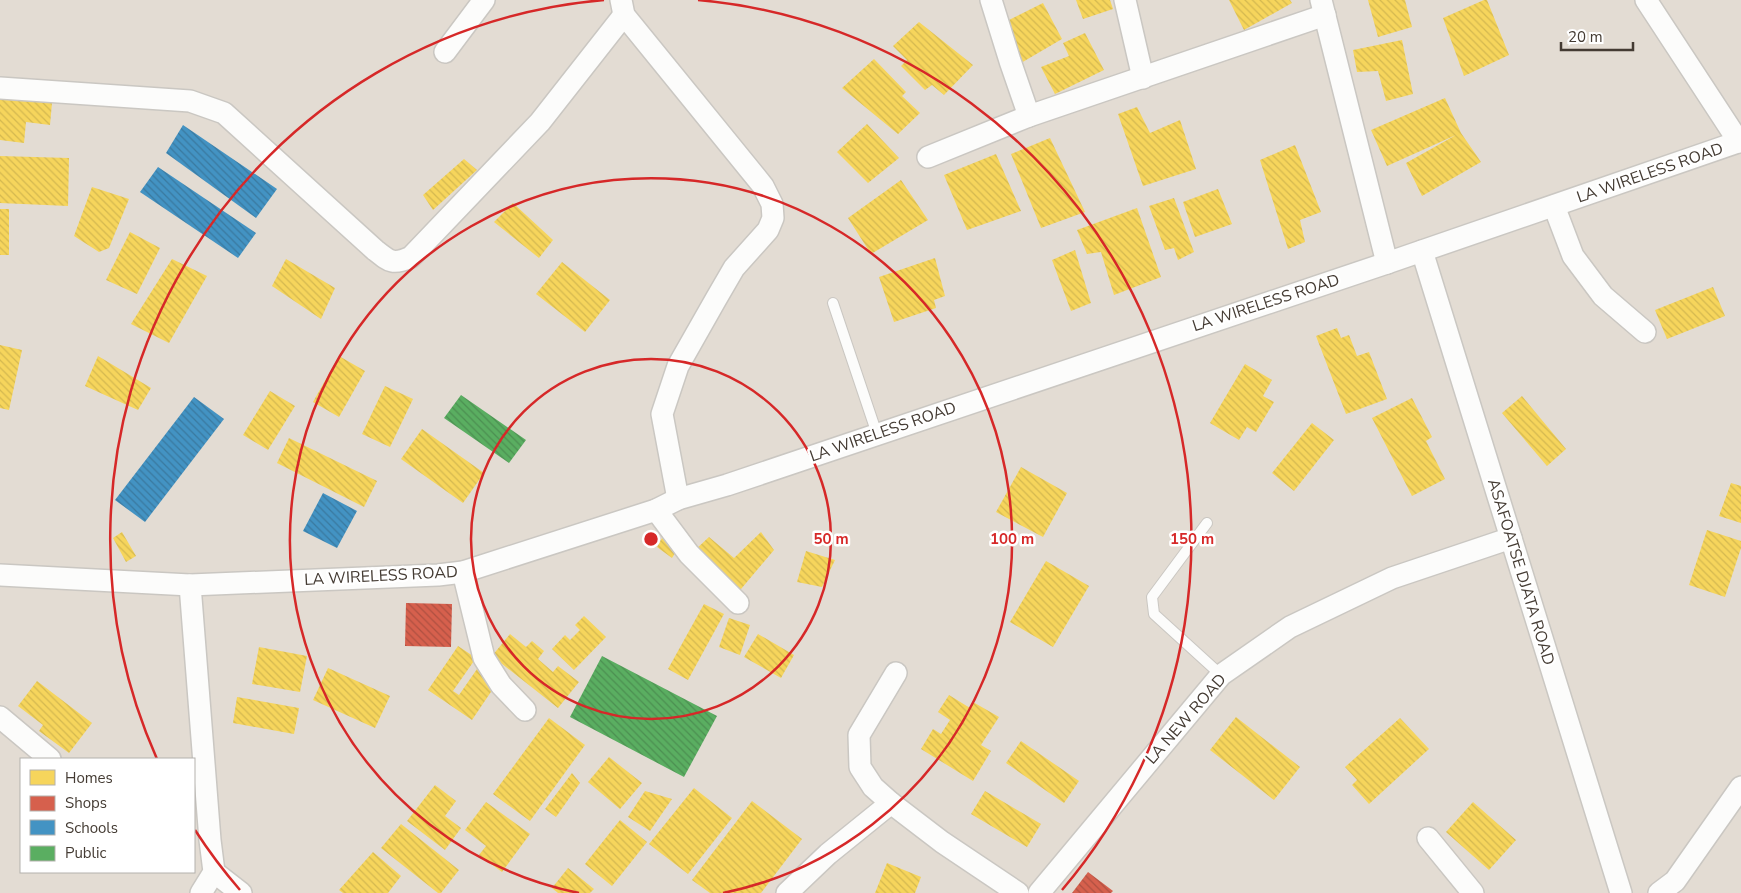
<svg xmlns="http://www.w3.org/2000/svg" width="1741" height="893" viewBox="0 0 1741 893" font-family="'Nunito Sans',sans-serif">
	<defs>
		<pattern id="homes-back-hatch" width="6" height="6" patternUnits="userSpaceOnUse" patternTransform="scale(1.25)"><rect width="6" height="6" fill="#f6d55c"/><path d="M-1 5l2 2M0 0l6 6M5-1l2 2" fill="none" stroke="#d4b850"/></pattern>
		<pattern id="shops-back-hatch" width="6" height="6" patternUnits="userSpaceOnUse" patternTransform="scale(1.25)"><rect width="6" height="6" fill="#d6604d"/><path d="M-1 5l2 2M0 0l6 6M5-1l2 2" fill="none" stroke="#af5041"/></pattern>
		<pattern id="schools-back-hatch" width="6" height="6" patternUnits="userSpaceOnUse" patternTransform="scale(1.25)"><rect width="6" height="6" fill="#4393c3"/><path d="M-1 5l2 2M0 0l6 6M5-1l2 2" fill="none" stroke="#3a799f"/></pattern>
		<pattern id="public-back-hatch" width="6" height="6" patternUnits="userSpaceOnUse" patternTransform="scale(1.25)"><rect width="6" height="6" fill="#5aae61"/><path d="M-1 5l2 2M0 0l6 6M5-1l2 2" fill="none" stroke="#4c8f51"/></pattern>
	</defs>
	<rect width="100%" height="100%" fill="#eeebe6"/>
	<!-- residential -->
	<path fill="#e3dcd3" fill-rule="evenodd" d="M0 0H1741V893H0ZM21 759H194V872H21Z"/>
	<!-- homes -->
	<g fill="url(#homes-back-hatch)">
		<polygon points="1076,0 1110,0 1113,9 1083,19"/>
		<polygon points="1229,0 1290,0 1292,3 1244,30"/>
		<polygon points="1368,0 1405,0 1412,27 1378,37"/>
		<polygon points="1484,0 1487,0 1509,55 1464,76 1443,18"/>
		<polygon points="1043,3 1062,39 1021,63 1003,23"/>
		<polygon points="919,22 973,65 944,95 932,85 925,90 901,66 907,60 893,46"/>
		<polygon points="1085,33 1104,70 1055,94 1041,67 1069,56 1063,43"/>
		<polygon points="1402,40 1413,94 1386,101 1378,71 1357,72 1353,50"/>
		<polygon points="874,59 906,92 902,96 920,113 898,134 842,88"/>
		<polygon points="0,97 52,103 50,125 26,122 24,143 0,140"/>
		<polygon points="1445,98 1461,133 1481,162 1422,196 1406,163 1456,135 1387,166 1371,130"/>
		<polygon points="1137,107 1150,133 1180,120 1196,169 1143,186 1118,114"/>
		<polygon points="867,124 899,158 868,183 837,152"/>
		<polygon points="1050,138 1085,212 1041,228 1011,154"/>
		<polygon points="1295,145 1321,212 1300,220 1305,242 1288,249 1260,160"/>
		<polygon points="996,154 1021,211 967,230 944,175"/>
		<polygon points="0,156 69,158 68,206 0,203"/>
		<polygon points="464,159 477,170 433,210 423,195"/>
		<polygon points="901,180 928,220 871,254 848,218"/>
		<polygon points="92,187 129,199 109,248 99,252 74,236"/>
		<polygon points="1218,189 1232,224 1195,237 1183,202"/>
		<polygon points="1174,198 1194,252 1178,260 1174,248 1165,250 1149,206"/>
		<polygon points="513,203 553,240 539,258 494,222"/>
		<polygon points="1137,208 1161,277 1114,295 1101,252 1087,254 1077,230"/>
		<rect x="0" y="209" width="9" height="46"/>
		<polygon points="130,232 160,248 137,294 106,280"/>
		<polygon points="1075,250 1091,303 1071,311 1052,260"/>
		<polygon points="935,258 945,296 934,300 936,308 894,322 879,277"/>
		<polygon points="172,259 207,276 169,343 131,324"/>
		<polygon points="286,259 335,288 321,319 272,286"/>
		<polygon points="562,262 610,300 585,332 536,294"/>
		<polygon points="1713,287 1725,316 1667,339 1655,310"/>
		<polygon points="1337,328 1341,338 1349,335 1357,356 1369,352 1387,399 1346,414 1316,336"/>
		<polygon points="0,345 22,350 9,410 0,408"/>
		<polygon points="98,356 151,388 138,410 85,386"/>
		<polygon points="339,356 365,371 339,417 313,402"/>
		<polygon points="1245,364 1272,380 1263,396 1274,402 1256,432 1247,427 1239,440 1210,423"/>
		<polygon points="385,386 413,399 390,447 362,434"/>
		<polygon points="270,391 295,406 268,450 243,435"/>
		<polygon points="1522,396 1566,449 1547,466 1502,413"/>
		<polygon points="1412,398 1432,437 1426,441 1445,479 1412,496 1372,418"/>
		<polygon points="1312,423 1334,440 1294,491 1272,473"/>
		<polygon points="422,429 484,473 463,503 401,459"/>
		<polygon points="289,438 377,481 364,507 277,463"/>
		<polygon points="1021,467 1067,493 1043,537 996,512"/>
		<polygon points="1731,483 1741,486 1741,523 1719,516"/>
		<polygon points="1707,530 1741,541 1741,548 1725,597 1689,585"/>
		<polygon points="122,532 136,556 126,562 113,538"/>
		<polygon points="761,532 774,550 736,595 694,551 709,537 734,558"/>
		<polygon points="662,538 677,550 672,558 657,547"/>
		<polygon points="806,551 835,560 822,587 797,582"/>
		<polygon points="1046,561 1089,586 1053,647 1010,622"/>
		<polygon points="704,604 724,614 688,680 668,669"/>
		<polygon points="584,616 606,637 574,670 552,649 565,635 570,640 580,630 575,625"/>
		<polygon points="729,618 750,625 740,655 719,647"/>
		<polygon points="510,634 526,647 532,641 544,651 538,659 553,672 558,666 579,682 558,708 492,656"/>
		<polygon points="758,634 794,655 781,678 744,657"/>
		<polygon points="458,646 476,658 453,691 459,695 477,669 497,683 472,720 428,690"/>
		<polygon points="259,647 307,656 300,692 252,684"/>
		<polygon points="328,668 390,696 375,728 313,700"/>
		<polygon points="37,681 92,723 69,753 39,731 43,725 18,706"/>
		<polygon points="949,695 970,708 973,702 999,717 981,745 991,751 973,781 921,749 933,729 941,734 950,720 938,712"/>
		<polygon points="237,697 299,708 294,734 233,723"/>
		<polygon points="1236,717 1300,767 1274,800 1210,750"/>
		<polygon points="549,718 585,745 530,821 493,794"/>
		<polygon points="1400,718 1429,749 1369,804 1352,785 1357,780 1345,767"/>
		<polygon points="1021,741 1079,781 1064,803 1006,763"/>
		<polygon points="609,757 642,783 620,809 588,782"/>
		<polygon points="572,773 580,783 556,817 545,809"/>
		<polygon points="435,785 456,801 445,816 461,828 445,850 407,821"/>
		<polygon points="694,788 732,818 688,874 649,844"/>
		<polygon points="645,791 672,799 650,831 628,817"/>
		<polygon points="985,791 1041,824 1027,847 971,814"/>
		<polygon points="752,801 802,839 761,893 710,893 692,880"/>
		<polygon points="486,802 530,834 502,872 479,855 486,846 465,830"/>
		<polygon points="1473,802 1516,840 1489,870 1446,832"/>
		<polygon points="620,820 647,842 612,886 585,864"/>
		<polygon points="401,824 459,870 441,893 438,893 381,848"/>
		<polygon points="373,852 401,876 388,893 343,893 339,890"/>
		<polygon points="887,863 921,877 915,893 875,893"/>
		<polygon points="568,868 594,889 590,893 558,893 552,888"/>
	</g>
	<!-- shops -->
	<g fill="url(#shops-back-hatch)">
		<polygon points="406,603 452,604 451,647 405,646"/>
		<polygon points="1088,872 1113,891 1111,893 1072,893"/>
	</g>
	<!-- schools -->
	<g fill="url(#schools-back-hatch)">
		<polygon points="183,125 277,189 256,218 166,153"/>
		<polygon points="158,167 256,233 238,258 140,192"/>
		<polygon points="194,397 224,419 145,522 115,500"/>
		<polygon points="323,493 357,511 337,548 303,531"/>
	</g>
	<!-- public -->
	<g fill="url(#public-back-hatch)">
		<polygon points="461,395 526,440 509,463 444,418"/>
		<polygon points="602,656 717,716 684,777 570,717"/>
	</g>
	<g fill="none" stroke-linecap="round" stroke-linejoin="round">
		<!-- service casing -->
		<g stroke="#cac7c2" stroke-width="12">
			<g id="service">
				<polyline points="833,303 877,434"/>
				<polyline points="1207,523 1152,597 1154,614 1221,675"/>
			</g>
		</g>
		<!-- minor casing -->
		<g stroke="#cac7c2" stroke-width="24">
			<g id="minor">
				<polyline points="621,0 624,15 763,186 772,204 773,218 768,230 734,268 716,299 678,366 662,414 678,499"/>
				<polyline points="991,0 1010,61 1029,116 1325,15"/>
				<polyline points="1125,0 1143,78"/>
				<polyline points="1321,0 1387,263"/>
				<polyline points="1646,0 1739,142"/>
				<polyline points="445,52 484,0"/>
				<path d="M0 88 190 101 224 113 375 250C390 262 393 265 411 257L540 122 624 15"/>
				<polyline points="928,157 1029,116"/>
				<polyline points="1554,206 1573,256 1603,296 1645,332"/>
				<polyline points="1422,251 1621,893"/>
				<polyline points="656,510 689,554 738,603"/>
				<polyline points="463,572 484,658 501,685 525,710"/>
				<polyline points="0,575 190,585 438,575 463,572 656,510 678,499 727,485 1387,263 1741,141"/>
				<polyline points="190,585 210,840 214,872 201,893"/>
				<polyline points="0,717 50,759"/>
				<polyline points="891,803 873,787 860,767 859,735 896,673"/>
				<polyline points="1428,838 1473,893"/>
				<polyline points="214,872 241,893"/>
				<polyline points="787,893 828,854 891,803 942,842 1018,893"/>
				<polyline points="1039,893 1221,675 1290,627 1392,578 1511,538"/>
				<polyline points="1659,893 1675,881 1741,787"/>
			</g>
		</g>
		<!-- service -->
		<use href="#service" stroke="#fcfcfb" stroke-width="10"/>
		<!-- minor -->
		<use href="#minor" stroke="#fcfcfb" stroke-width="21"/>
	</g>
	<!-- distance rings -->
	<g fill="none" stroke="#d62828" stroke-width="2.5">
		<circle cx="651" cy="539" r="180"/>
		<path d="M579 893A361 361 0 1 1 723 893"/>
		<path d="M240 890A541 541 0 0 1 195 830M157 759A541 541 0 0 1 604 0M698 0A541 541 0 0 1 1062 890"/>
	</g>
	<g text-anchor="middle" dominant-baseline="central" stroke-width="5" stroke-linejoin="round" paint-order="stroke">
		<!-- street labels -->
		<g font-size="16" fill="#443b33" stroke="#fff">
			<text transform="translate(1650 173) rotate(-19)">LA WIRELESS ROAD</text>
			<text transform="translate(1266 303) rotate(-18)">LA WIRELESS ROAD</text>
			<text transform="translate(883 432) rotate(-19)">LA WIRELESS ROAD</text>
			<text transform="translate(1521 572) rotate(73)">ASAFOATSE DJATA ROAD</text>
			<text transform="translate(381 576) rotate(-3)">LA WIRELESS ROAD</text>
			<text transform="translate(1186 719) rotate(-49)">LA NEW ROAD</text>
		</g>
	</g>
	<circle cx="651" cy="539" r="8" fill="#d62828" stroke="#fff" stroke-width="2.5"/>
	<g font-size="15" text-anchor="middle" font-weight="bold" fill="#d62828" stroke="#fff" stroke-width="5" stroke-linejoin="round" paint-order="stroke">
		<text x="831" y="544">50 m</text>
		<text x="1012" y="544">100 m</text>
		<text x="1192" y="544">150 m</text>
	</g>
	<!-- legend -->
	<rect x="20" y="758" width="175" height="115" fill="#ffffff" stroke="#b4b1ad"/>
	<rect x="30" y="770" width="25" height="15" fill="#f6d55c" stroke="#b4b1ad"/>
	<text x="65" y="783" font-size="15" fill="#443b33">Homes</text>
	<rect x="30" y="796" width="25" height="15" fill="#d6604d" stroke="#b4b1ad"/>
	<text x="65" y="808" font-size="15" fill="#443b33">Shops</text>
	<rect x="30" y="820" width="25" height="15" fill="#4393c3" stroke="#b4b1ad"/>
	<text x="65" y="833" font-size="15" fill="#443b33">Schools</text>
	<rect x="30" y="846" width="25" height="15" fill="#5aae61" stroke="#b4b1ad"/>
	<text x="65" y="858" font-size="15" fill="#443b33">Public</text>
	<!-- scale -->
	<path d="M1561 42v8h72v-8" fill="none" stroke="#443b33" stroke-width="2.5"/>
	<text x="1568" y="42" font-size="15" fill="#443b33" stroke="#ffffff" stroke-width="4" paint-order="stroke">20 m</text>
</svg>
